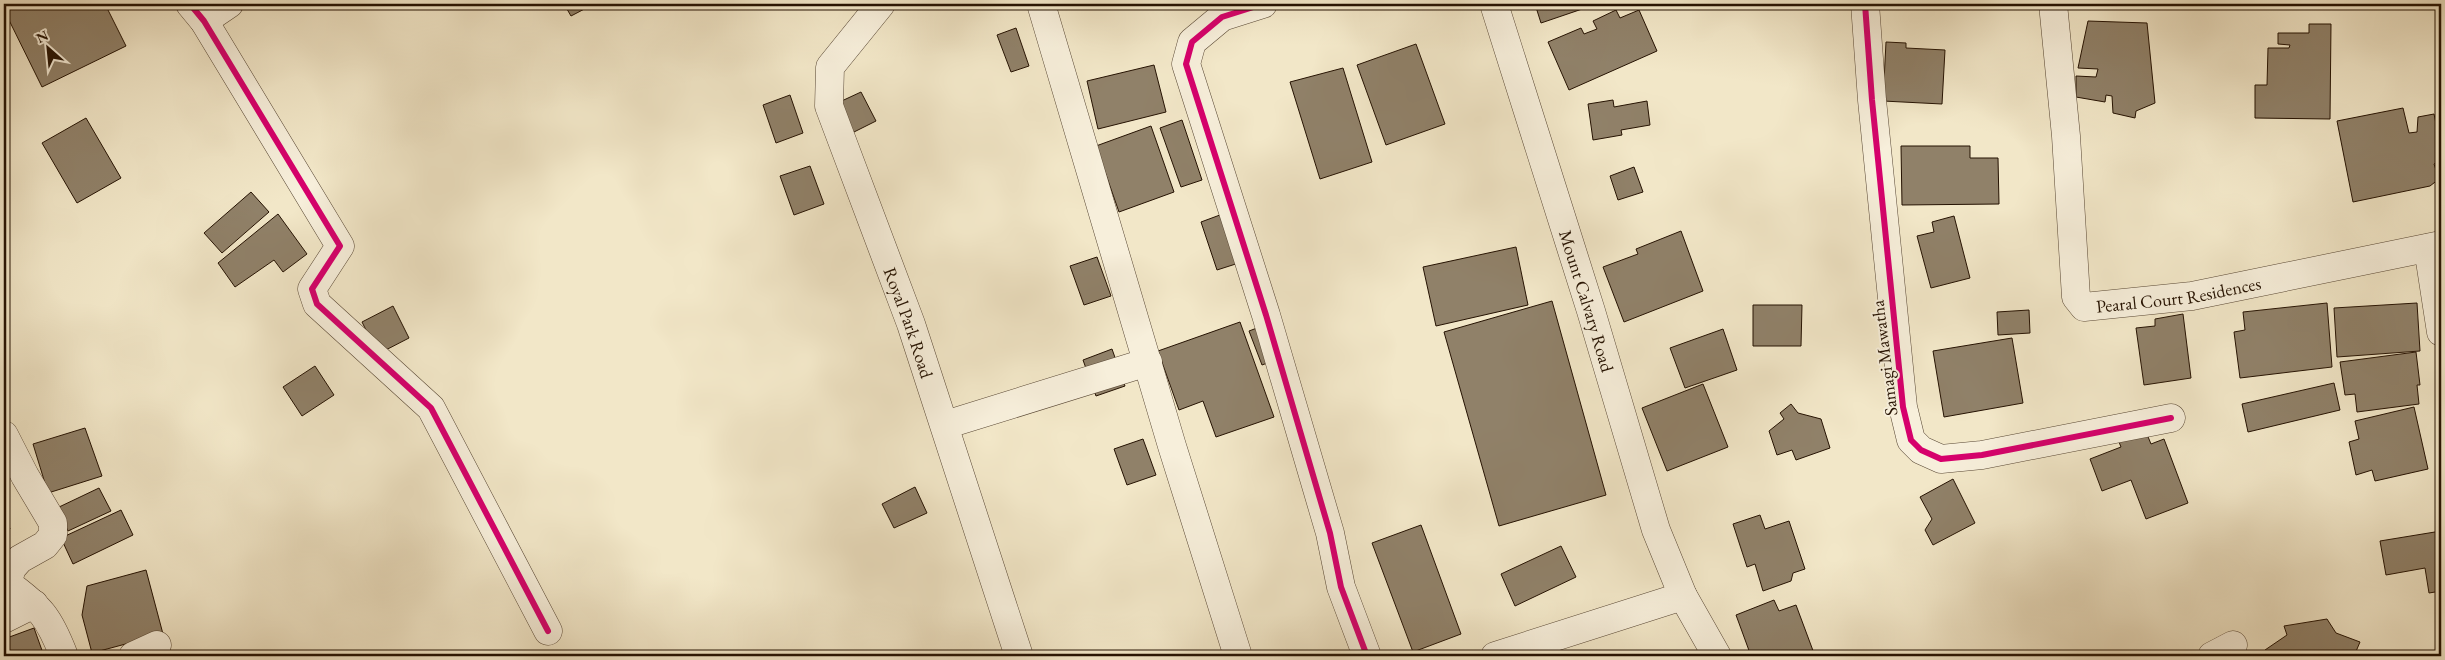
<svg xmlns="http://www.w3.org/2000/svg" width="2445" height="660" viewBox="0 0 2445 660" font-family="'EB Garamond',serif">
	<rect width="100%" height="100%" fill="#f2e7c8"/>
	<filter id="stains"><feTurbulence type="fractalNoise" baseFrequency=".004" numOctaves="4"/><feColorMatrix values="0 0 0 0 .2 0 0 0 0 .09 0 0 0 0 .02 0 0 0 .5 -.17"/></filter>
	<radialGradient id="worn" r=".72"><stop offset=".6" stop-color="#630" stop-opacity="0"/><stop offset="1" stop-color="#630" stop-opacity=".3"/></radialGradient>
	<!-- building -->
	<g fill="#908169" stroke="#251202">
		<polygon points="22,4 105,4 126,46 42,87 5,12"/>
		<polygon points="564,4 594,4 571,16"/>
		<polygon points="1535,4 1590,4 1591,6 1541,23"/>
		<polygon points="1616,10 1620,18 1639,10 1657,51 1569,90 1548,42 1581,28 1584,34 1597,29 1593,21"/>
		<polygon points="2088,21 2147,23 2155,103 2136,111 2135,118 2113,113 2112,96 2106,95 2105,102 2076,97 2076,76 2096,77 2098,69 2078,68"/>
		<polygon points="2309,24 2331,24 2330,119 2255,118 2255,85 2267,85 2268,48 2289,48 2290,45 2278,44 2278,33 2309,33"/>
		<polygon points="1016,28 1029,66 1011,72 997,35"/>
		<polygon points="1886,42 1906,43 1906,48 1945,50 1942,104 1883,101"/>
		<polygon points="1416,44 1445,124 1386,145 1357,65"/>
		<polygon points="1154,65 1166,112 1098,129 1087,81"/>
		<polygon points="1343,68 1372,162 1320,179 1290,82"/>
		<polygon points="861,92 876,121 848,135 833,105"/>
		<polygon points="790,95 803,133 776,143 763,105"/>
		<polygon points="1613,100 1614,107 1647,101 1650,125 1621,130 1622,135 1593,140 1588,104"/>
		<polygon points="2403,108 2409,133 2417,132 2418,117 2434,114 2441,147 2441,160 2434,164 2439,179 2430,186 2353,202 2337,121"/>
		<polygon points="86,118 121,178 77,203 42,143"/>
		<polygon points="1182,120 1202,180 1181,187 1160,128"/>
		<polygon points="1151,126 1174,192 1119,212 1096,146"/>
		<polygon points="1901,146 1970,146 1970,158 1998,158 1999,204 1902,205"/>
		<polygon points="810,166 824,204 794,215 780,176"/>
		<polygon points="1634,167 1643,192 1618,200 1610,176"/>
		<polygon points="251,192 269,212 222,253 204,233"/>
		<polygon points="1228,212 1245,261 1217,270 1201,222"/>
		<polygon points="278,214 307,254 283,272 274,260 235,287 218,263"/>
		<polygon points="1954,216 1970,278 1931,288 1917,236 1934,232 1932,222"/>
		<polygon points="1681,231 1703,291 1624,322 1603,267 1638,254 1636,249"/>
		<polygon points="1516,247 1528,305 1436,326 1423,267"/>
		<polygon points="1097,257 1111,296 1084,305 1070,266"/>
		<polygon points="1552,301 1606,495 1499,526 1444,332"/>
		<polygon points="2327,303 2332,367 2240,378 2234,332 2245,330 2243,312"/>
		<polygon points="2417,303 2420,351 2337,357 2334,308"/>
		<polygon points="1753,305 1802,305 1801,346 1753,346"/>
		<polygon points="393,306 409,338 378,354 362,322"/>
		<polygon points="2029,310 2030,333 1998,335 1997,312"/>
		<polygon points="2183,314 2191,378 2144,385 2136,328 2155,326 2155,319"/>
		<polygon points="1240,322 1274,417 1216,437 1203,401 1179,410 1158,351"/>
		<polygon points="1265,325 1278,359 1262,365 1249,331"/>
		<polygon points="1723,329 1737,370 1685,388 1670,348"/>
		<polygon points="2012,338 2023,403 1944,417 1933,351"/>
		<polygon points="1112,349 1125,386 1096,396 1083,360"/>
		<polygon points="2416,352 2420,385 2417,385 2419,404 2357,412 2355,394 2345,395 2340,362"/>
		<polygon points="315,366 334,395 302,416 283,387"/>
		<polygon points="2334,383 2340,410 2248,432 2242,404"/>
		<polygon points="1703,384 1728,447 1667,471 1642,408"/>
		<polygon points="1791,404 1798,413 1821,419 1830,448 1796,460 1792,450 1777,455 1769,431 1784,419 1780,413"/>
		<polygon points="2414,407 2428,469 2375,481 2372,470 2356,475 2349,442 2359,439 2355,421"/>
		<polygon points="2144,427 2151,444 2164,439 2188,503 2146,519 2131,480 2102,491 2090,459 2121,447 2117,437"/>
		<polygon points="85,428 102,476 48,493 33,444"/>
		<polygon points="1143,439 1156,475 1127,485 1114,449"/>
		<polygon points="1953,479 1975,523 1933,545 1925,530 1932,519 1920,497"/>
		<polygon points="915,487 927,513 894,528 882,504"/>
		<polygon points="99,488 111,511 68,531 57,508"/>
		<polygon points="121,510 133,535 73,564 61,538"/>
		<polygon points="4,511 10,529 4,531"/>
		<polygon points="1760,515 1765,529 1789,521 1805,569 1793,573 1791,581 1763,591 1755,564 1747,567 1733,524"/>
		<polygon points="1421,525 1461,634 1413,652 1372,543"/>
		<polygon points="2441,531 2441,591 2429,593 2425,568 2386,575 2380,541"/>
		<polygon points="1561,546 1576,577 1515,606 1501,574"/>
		<polygon points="146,570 163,634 92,653 82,615 87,586"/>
		<polygon points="1774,600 1779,611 1796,605 1815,656 1751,656 1736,615"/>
		<polygon points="2327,619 2336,633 2360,642 2354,656 2263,656 2265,650 2287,635 2284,626"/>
		<polygon points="34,628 44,656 4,656 4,639"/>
	</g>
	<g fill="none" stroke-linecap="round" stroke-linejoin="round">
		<!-- street casing -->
		<g stroke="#584734" stroke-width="29">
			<g id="street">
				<polyline points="190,4 204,21 340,246 312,289 317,304 431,408 548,631"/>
				<path id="s1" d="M881 4 830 67 829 106 911 324 1019 656"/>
				<polyline points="1041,4 1172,446 1238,656"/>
				<polyline points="1263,4 1222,17 1192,42 1186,64 1266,315 1330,533 1341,587 1367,656"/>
				<path id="s2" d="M1494 4 1591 311 1656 530 1683 596 1717 656"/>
				<polyline points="1865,4 1872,100 1903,407 1911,440 1921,450 1941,459 1982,455 2171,418"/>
				<path id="s3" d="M2053 4 2066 136 2076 297 2084 307 2192 296 2441 245"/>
				<polyline points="204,21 229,4"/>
				<polyline points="2428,248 2441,332"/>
				<polyline points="945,425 1148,362"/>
				<path d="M4 435 25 476 53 523V535L45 545 20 559 12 568 7 583C41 608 49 617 64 656"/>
				<polyline points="4,619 34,604"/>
				<polyline points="133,656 157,645"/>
				<polyline points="1495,656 1683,596"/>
				<polyline points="2212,656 2233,645"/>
			</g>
		</g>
		<!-- street -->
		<use href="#street" stroke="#f7efdb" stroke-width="28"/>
		<!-- cycleway casing -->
		<g stroke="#f7efdb" stroke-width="9">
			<g id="cycleway">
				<polyline points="190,4 204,21 340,246 312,289 317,304 431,408 548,631"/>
				<polyline points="1263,4 1222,17 1192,42 1186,64 1266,315 1330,533 1341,587 1367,656"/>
				<polyline points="1865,4 1872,100 1903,407 1911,440 1921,450 1941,459 1982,455 2171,418"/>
			</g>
		</g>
		<!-- cycleway -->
		<use href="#cycleway" stroke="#d6006c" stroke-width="6"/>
	</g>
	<g text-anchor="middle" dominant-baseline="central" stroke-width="4" stroke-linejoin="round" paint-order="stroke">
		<!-- street labels -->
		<g font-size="18" fill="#251202" stroke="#f7efdb">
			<text stroke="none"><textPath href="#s3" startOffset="402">Pearal Court Residences</textPath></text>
			<text stroke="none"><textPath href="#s2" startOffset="311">Mount Calvary Road</textPath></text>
			<text stroke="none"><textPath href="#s1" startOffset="351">Royal Park Road</textPath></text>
			<text transform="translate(1884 358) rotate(-97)">Samagi Mawatha</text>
		</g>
	</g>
	<!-- margin -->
	<rect width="2445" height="660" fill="none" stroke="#f2e7c8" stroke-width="20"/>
	<rect x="5" y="5" width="2435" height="650" fill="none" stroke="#251202" stroke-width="2.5"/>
	<rect x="10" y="10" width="2425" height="640" fill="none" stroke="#251202"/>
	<!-- north arrow -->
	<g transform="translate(48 48) rotate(333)" stroke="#f7efdb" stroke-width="4" paint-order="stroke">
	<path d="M0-4L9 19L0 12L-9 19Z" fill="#251202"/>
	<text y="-8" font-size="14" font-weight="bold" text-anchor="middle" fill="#251202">N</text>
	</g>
	<rect width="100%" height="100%" filter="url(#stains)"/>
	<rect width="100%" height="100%" fill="url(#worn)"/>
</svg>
